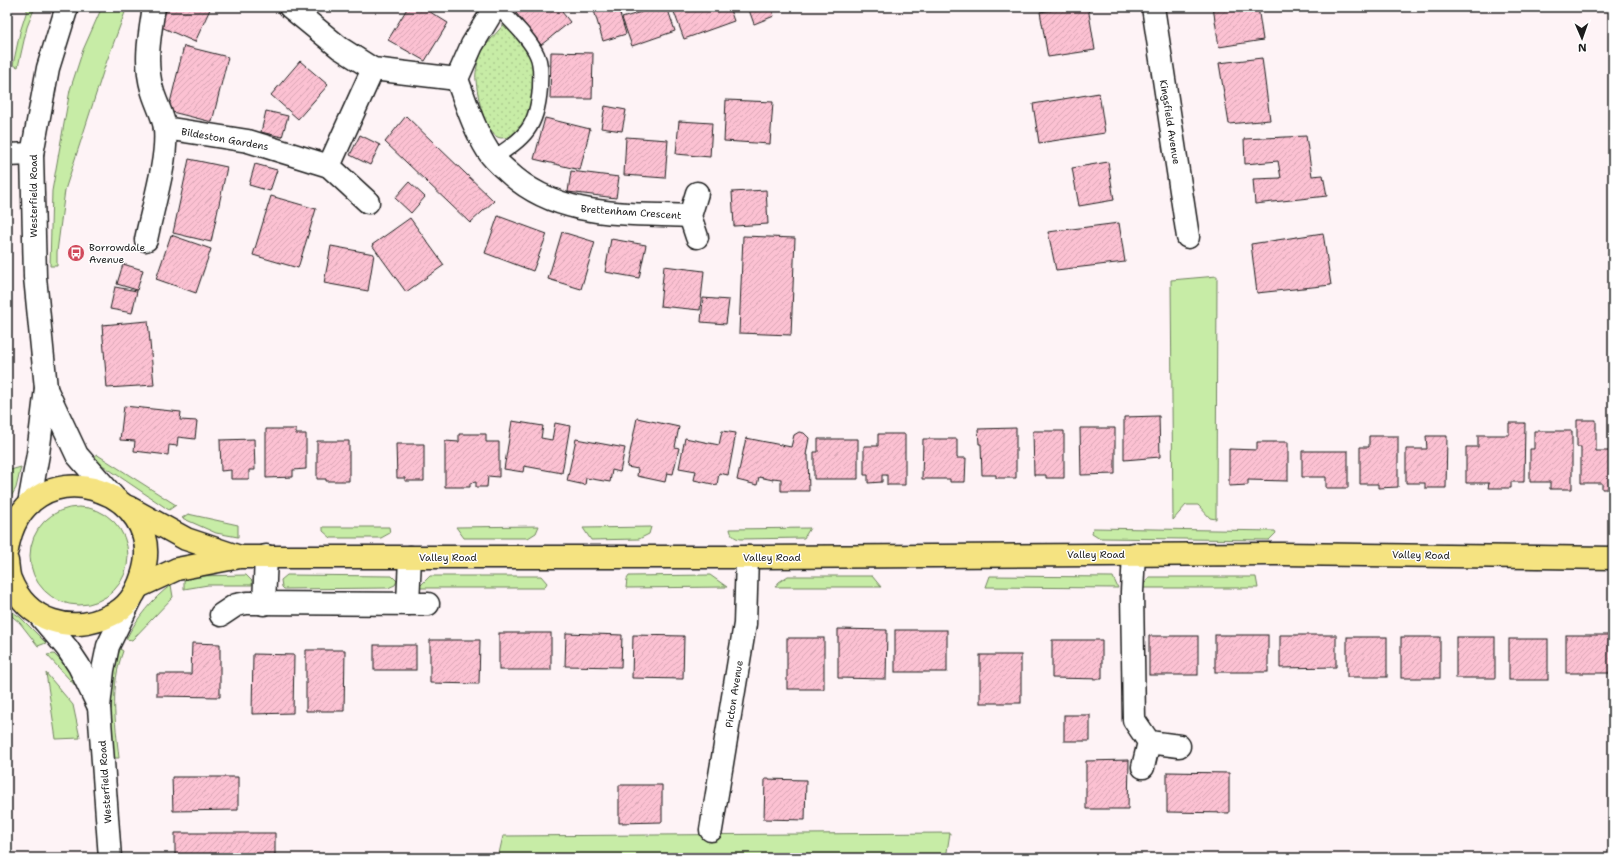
<svg xmlns="http://www.w3.org/2000/svg" width="1620" height="865" viewBox="0 0 1620 865" font-family="'Shantell Sans',sans-serif">
	<defs>
		<pattern id="park-dots" width="8" height="8" patternUnits="userSpaceOnUse"><rect width="8" height="8" fill="#c7eca6"/><path d="M2 2h.1M6 6h.1" fill="none" stroke="#aaca8e" stroke-width="1.8" stroke-linecap="round"/></pattern>
		<pattern id="building-hatch" width="6" height="6" patternUnits="userSpaceOnUse"><rect width="6" height="6" fill="#fcc1d2"/><path d="M-1 1l2-2M0 6l6-6M5 7l2-2" fill="none" stroke="#d7a5b4"/></pattern>
	</defs>
	<rect width="100%" height="100%" fill="#fef3f6"/>
	<filter id="ink" filterUnits="userSpaceOnUse"><feTurbulence type="fractalNoise" baseFrequency=".025" numOctaves="2"/><feDisplacementMap in="SourceGraphic" scale="8" xChannelSelector="R" yChannelSelector="G"/><feConvolveMatrix kernelMatrix="1 2 1 2 8 2 1 2 1" color-interpolation-filters="sRGB"/></filter>
	<g filter="url(#ink)">
		<!-- green -->
		<g fill="#c7eca6" stroke="#728461">
			<polygon points="28,7 35,7 27,27 18,67 13,65 20,32"/>
			<polygon points="102,7 127,7 105,66 65,190 57,252 57,266 50,266 52,191 70,90 83,50"/>
			<polygon points="1217,276 1216,519 1210,518 1198,505 1186,505 1173,520 1171,280"/>
			<polygon points="96,454 176,505 169,510 95,460"/>
			<polygon points="21,467 16,488 7,504 7,471"/>
			<circle cx="79" cy="556" r="49"/>
			<polygon points="188,514 238,525 238,537 216,533 182,518"/>
			<polygon points="539,526 536,533 528,538 464,538 456,527"/>
			<polygon points="323,527 389,527 390,533 381,538 331,538 323,531"/>
			<polygon points="651,527 649,534 639,539 591,540 583,528"/>
			<path d="M810 528 804 538 740 539C734 538 731 535 730 529Z"/>
			<polygon points="1093,528 1275,531 1276,533 1269,540 1100,538 1092,533"/>
			<polygon points="246,575 252,581 252,585 208,585 184,589 184,579 194,576"/>
			<polygon points="287,575 392,576 397,581 395,585 388,588 284,589 282,587 281,580"/>
			<polygon points="710,575 727,587 626,588 627,579 629,576"/>
			<polygon points="430,576 541,576 547,583 544,588 418,588"/>
			<polygon points="788,576 872,576 881,587 775,587 779,582"/>
			<polygon points="990,576 1113,577 1118,588 986,587"/>
			<polygon points="1149,577 1256,577 1258,588 1142,588"/>
			<path d="M171 585 173 597 132 640 126 639C137 618 152 599 171 585Z"/>
			<polygon points="7,608 20,617 46,643 38,646 20,623 7,612"/>
			<path d="M120 649 123 651C110 687 115 720 119 758H113C111 722 106 684 120 649Z"/>
			<polygon points="54,654 71,671 81,692 47,655"/>
			<polygon points="46,673 73,705 80,738 56,739"/>
			<polygon points="950,833 946,858 498,858 503,836"/>
		</g>
		<!-- park -->
		<path fill="url(#park-dots)" stroke="#728461" d="M504 24C512 33 524 41 530 51 542 71 532 140 501 138 485 137 477 94 476 80 475 74 477 65 479 59 482 47 496 34 504 24Z"/>
		<!-- building -->
		<g fill="url(#building-hatch)" stroke="#1c1c1c">
			<polygon points="168,7 211,7 195,42 159,26"/>
			<polygon points="408,7 422,7 448,23 425,61 388,40"/>
			<polygon points="516,7 558,7 570,22 541,45 513,9"/>
			<polygon points="593,7 618,7 626,34 603,41"/>
			<polygon points="657,7 667,7 675,31 632,46 622,18"/>
			<polygon points="687,7 729,7 734,21 684,39 674,12"/>
			<polygon points="748,7 771,7 774,16 754,24"/>
			<polygon points="1069,7 1088,7 1095,50 1048,57 1040,12"/>
			<polygon points="1213,7 1258,7 1263,40 1219,47"/>
			<polygon points="1375,7 1405,7 1375,10"/>
			<polygon points="184,46 228,57 212,122 168,111"/>
			<polygon points="551,52 593,53 592,99 550,99"/>
			<polygon points="1262,58 1270,120 1229,124 1219,63"/>
			<polygon points="300,61 328,85 298,119 271,95"/>
			<polygon points="1099,93 1105,133 1039,143 1033,104"/>
			<polygon points="726,100 773,102 770,144 724,141"/>
			<polygon points="605,106 626,110 622,131 601,128"/>
			<polygon points="266,111 288,116 282,137 261,132"/>
			<polygon points="406,116 494,201 470,223 385,142"/>
			<polygon points="545,118 590,129 580,170 534,159"/>
			<polygon points="679,121 712,123 710,157 676,154"/>
			<polygon points="360,135 380,145 370,165 350,155"/>
			<polygon points="1306,136 1312,176 1323,175 1327,196 1255,204 1253,179 1281,178 1278,161 1245,164 1244,139"/>
			<polygon points="626,137 668,140 665,178 624,175"/>
			<polygon points="189,159 227,167 211,242 173,233"/>
			<polygon points="1108,162 1114,200 1079,206 1072,168"/>
			<polygon points="255,164 277,170 270,191 249,185"/>
			<polygon points="571,171 619,177 616,198 568,192"/>
			<polygon points="409,182 425,197 411,213 395,198"/>
			<polygon points="766,190 768,224 734,226 732,192"/>
			<polygon points="271,196 316,209 298,268 253,255"/>
			<polygon points="498,216 547,234 533,271 485,253"/>
			<polygon points="410,218 444,265 406,292 372,245"/>
			<polygon points="1119,223 1125,262 1056,270 1048,232"/>
			<polygon points="562,232 595,242 581,289 548,279"/>
			<polygon points="1323,233 1331,285 1257,293 1251,244"/>
			<polygon points="171,235 211,249 196,293 156,279"/>
			<polygon points="743,236 795,238 791,335 739,333"/>
			<polygon points="611,239 646,245 639,278 605,272"/>
			<polygon points="331,246 374,254 368,291 324,283"/>
			<polygon points="123,264 143,270 137,290 117,284"/>
			<polygon points="664,266 704,271 700,310 660,306"/>
			<polygon points="115,287 137,291 132,313 110,309"/>
			<polygon points="703,298 729,300 726,324 701,322"/>
			<polygon points="148,321 154,385 107,388 102,325"/>
			<polygon points="124,406 181,412 180,420 197,421 195,439 178,437 177,446 169,445 168,455 134,451 135,441 120,440"/>
			<polygon points="1159,416 1160,457 1124,460 1124,417"/>
			<polygon points="637,418 679,427 675,447 679,448 673,474 667,473 665,482 637,476 638,469 627,467"/>
			<polygon points="1577,420 1596,420 1596,451 1613,451 1613,489 1602,489 1602,483 1581,483 1581,447 1577,447"/>
			<polygon points="512,421 543,426 541,438 552,440 555,423 570,426 562,473 524,466 523,472 504,469"/>
			<polygon points="1509,423 1525,423 1524,482 1511,482 1511,488 1488,488 1489,483 1466,483 1466,447 1478,447 1478,435 1509,435"/>
			<polygon points="1016,428 1016,478 996,478 996,475 982,475 981,444 979,444 978,429"/>
			<polygon points="1080,428 1115,428 1115,474 1081,475"/>
			<polygon points="266,429 296,429 296,434 306,434 306,469 293,470 293,477 266,478"/>
			<polygon points="722,431 736,433 728,475 719,473 717,485 694,480 696,471 679,468 685,438 719,445"/>
			<polygon points="1033,431 1064,431 1064,478 1046,478 1046,475 1034,475"/>
			<polygon points="1534,431 1572,431 1572,489 1550,489 1550,482 1530,482 1530,449 1534,449"/>
			<polygon points="799,432 804,433 809,438 806,455 808,455 809,491 781,491 781,479 773,478 773,480 759,477 757,485 737,480 746,438 791,447 794,435"/>
			<polygon points="459,434 486,434 486,442 499,442 499,477 488,476 487,487 476,487 476,482 470,483 470,487 445,487 445,441 459,442"/>
			<polygon points="878,434 905,434 905,485 887,485 887,475 882,475 882,482 868,483 868,475 864,475 864,446 878,446"/>
			<polygon points="1369,436 1398,436 1398,487 1378,488 1378,484 1360,484 1360,447 1369,447"/>
			<polygon points="1426,436 1447,436 1446,488 1425,488 1425,483 1406,483 1406,449 1427,449"/>
			<polygon points="254,439 255,470 249,470 249,479 231,479 231,470 221,471 220,440"/>
			<polygon points="576,439 625,448 620,472 612,470 610,482 586,478 585,485 567,481"/>
			<polygon points="818,439 858,439 858,479 814,479 814,452 818,452"/>
			<polygon points="923,439 957,439 957,458 966,458 965,482 950,482 950,479 922,479"/>
			<polygon points="317,441 349,441 349,481 326,481 326,479 317,479"/>
			<polygon points="1257,442 1288,442 1288,481 1248,480 1248,485 1229,486 1229,449 1257,450"/>
			<polygon points="396,444 424,444 424,481 405,481 405,478 397,478"/>
			<polygon points="1302,451 1348,451 1348,488 1326,488 1326,477 1302,477"/>
			<polygon points="838,629 887,630 886,679 838,678"/>
			<rect x="895" y="630" width="52" height="42"/>
			<rect x="499" y="633" width="52" height="37"/>
			<polygon points="566,633 622,635 621,667 565,666"/>
			<polygon points="633,635 684,636 683,679 632,678"/>
			<rect x="1215" y="635" width="53" height="37"/>
			<polygon points="1280,635 1336,635 1336,667 1280,668"/>
			<rect x="1566" y="635" width="47" height="38"/>
			<rect x="1149" y="636" width="49" height="39"/>
			<rect x="1347" y="637" width="40" height="40"/>
			<rect x="1401" y="637" width="39" height="41"/>
			<rect x="1456" y="637" width="39" height="41"/>
			<rect x="787" y="638" width="37" height="51"/>
			<rect x="1509" y="639" width="39" height="41"/>
			<polygon points="430,640 480,640 479,684 430,683"/>
			<polygon points="1052,640 1102,640 1102,679 1052,678"/>
			<polygon points="192,643 220,644 220,697 157,696 157,674 191,674"/>
			<rect x="374" y="645" width="42" height="25"/>
			<polygon points="306,650 345,650 344,711 306,711"/>
			<polygon points="253,654 294,655 293,713 252,714"/>
			<rect x="980" y="655" width="41" height="48"/>
			<rect x="1064" y="715" width="26" height="26"/>
			<polygon points="1129,760 1128,809 1086,809 1086,761"/>
			<polygon points="1167,772 1229,773 1229,813 1167,812"/>
			<polygon points="172,777 238,777 238,810 173,811"/>
			<polygon points="765,779 806,780 805,820 764,819"/>
			<polygon points="619,785 662,785 662,822 619,823"/>
			<polygon points="175,833 275,833 275,857 175,856"/>
		</g>
		<g fill="none" stroke-linecap="round" stroke-linejoin="round">
			<!-- lane casing -->
			<g stroke="#1c1c1c" stroke-width="17">
				<path id="lane" d="M494 158C525 137 537 128 540 88 540 76 542 66 537 55 529 37 511 22 498 7"/>
			</g>
			<!-- street casing -->
			<g stroke="#1c1c1c" stroke-width="25">
				<g id="street">
					<polyline points="290,7 340,48 373,69 457,79"/>
					<path d="M495 7 472 45 457 79C466 103 474 129 488 151 493 159 500 165 507 171 557 219 626 213 690 216"/>
					<polyline points="1153,7 1188,237"/>
					<polyline points="165,128 248,141 329,166 373,69"/>
					<polyline points="7,155 32,154"/>
					<polyline points="329,166 368,202"/>
					<polyline points="697,237 690,216 697,193"/>
					<path d="M146 240C152 209 168 160 165 129 164 116 155 102 152 89 144 62 150 33 154 7"/>
					<polyline points="1134,554 1132,592 1134,720 1149,742 1143,767"/>
					<polyline points="264,604 266,556"/>
					<polyline points="408,604 410,557"/>
					<polyline points="221,615 236,605 247,603 428,604"/>
					<polyline points="1149,742 1179,746"/>
					<polyline points="711,830 745,624 747,557"/>
				</g>
			</g>
			<!-- secondary casing -->
			<g stroke="#1c1c1c" stroke-width="25">
				<g id="secondary">
					<polyline points="46,389 77,455 113,496"/>
					<polyline points="29,504 38,454 46,388 35,277 32,154 48,68 67,7"/>
					<polyline points="39,615 67,648 79,666 99,707"/>
					<polyline points="110,858 99,707 103,670 108,646 131,599"/>
				</g>
			</g>
			<!-- primary casing -->
			<g stroke="#1c1c1c" stroke-width="25">
				<g id="primary">
					<polyline points="128,507 186,539 237,556"/>
					<path d="M7 550C24 442 172 486 142 576 137 592 127 608 111 615 72 635 27 622 10 579 8 574 8 567 7 561"/>
					<polyline points="138,587 177,569 240,557 747,557 1282,554 1613,558"/>
				</g>
			</g>
			<!-- lane -->
			<use href="#lane" stroke="#fff" stroke-width="14"/>
			<!-- street -->
			<use href="#street" stroke="#fff" stroke-width="22"/>
			<!-- secondary -->
			<use href="#secondary" stroke="#fff" stroke-width="22"/>
			<!-- primary -->
			<use href="#primary" stroke="#f5e381" stroke-width="22"/>
		</g>
	</g>
	<!-- icons -->
	<defs>
		<g id="bus-disc" transform="scale(0.9)"><circle r="9.5" fill="#d1495b" stroke="#fff"/><path d="M-5-6H5V4H4V6H2V4H-2V6H-4V4H-5ZM-3.5-4V0h7V-4ZM-3.5 1.2v1.5H-2V1.2ZM2 1.2v1.5H3.5V1.2Z" fill="#fff"/></g>
	</defs>
	<g fill-rule="evenodd">
		<use href="#bus-disc" x="76" y="253"/>
	</g>
	<g text-anchor="middle" dominant-baseline="central" stroke-width="3" stroke-linejoin="round" paint-order="stroke">
		<!-- street labels -->
		<g font-size="10" fill="#1c1c1c" stroke="#fff">
			<text transform="translate(1170 122) rotate(81)">Kingsfield Avenue</text>
			<text transform="translate(225 139) rotate(10)">Bildeston Gardens</text>
			<text transform="translate(33 196) rotate(-90)">Westerfield Road</text>
			<text transform="translate(631 212) rotate(4)">Brettenham Crescent</text>
			<text x="1096" y="554">Valley Road</text>
			<text transform="translate(1421 555) rotate(1)">Valley Road</text>
			<text x="448" y="557">Valley Road</text>
			<text x="772" y="557">Valley Road</text>
			<text transform="translate(734 694) rotate(-81)">Picton Avenue</text>
			<text transform="translate(105 782) rotate(-94)">Westerfield Road</text>
		</g>
		<!-- poi labels -->
		<g font-size="10" fill="#1c1c1c" stroke="#fff" text-anchor="start">
			<text x="89" y="247">Borrowdale<tspan x="89" dy="12">Avenue</tspan></text>
		</g>
	</g>
	<!-- margin -->
	<rect width="1620" height="865" fill="none" stroke="#fff" stroke-width="24"/>
	<rect x="12" y="12" width="1596" height="841" fill="none" stroke="#1c1c1c" stroke-width="1.5" filter="url(#ink)"/>
	<!-- north arrow -->
	<g transform="translate(1582 38) rotate(178)" stroke="#ffffff" stroke-width="3" paint-order="stroke">
	<path d="M0-3L7 15L0 10L-7 15Z" fill="#1c1c1c"/>
	<text y="-6" font-size="11" font-weight="bold" text-anchor="middle" fill="#1c1c1c">N</text>
	</g>
</svg>
